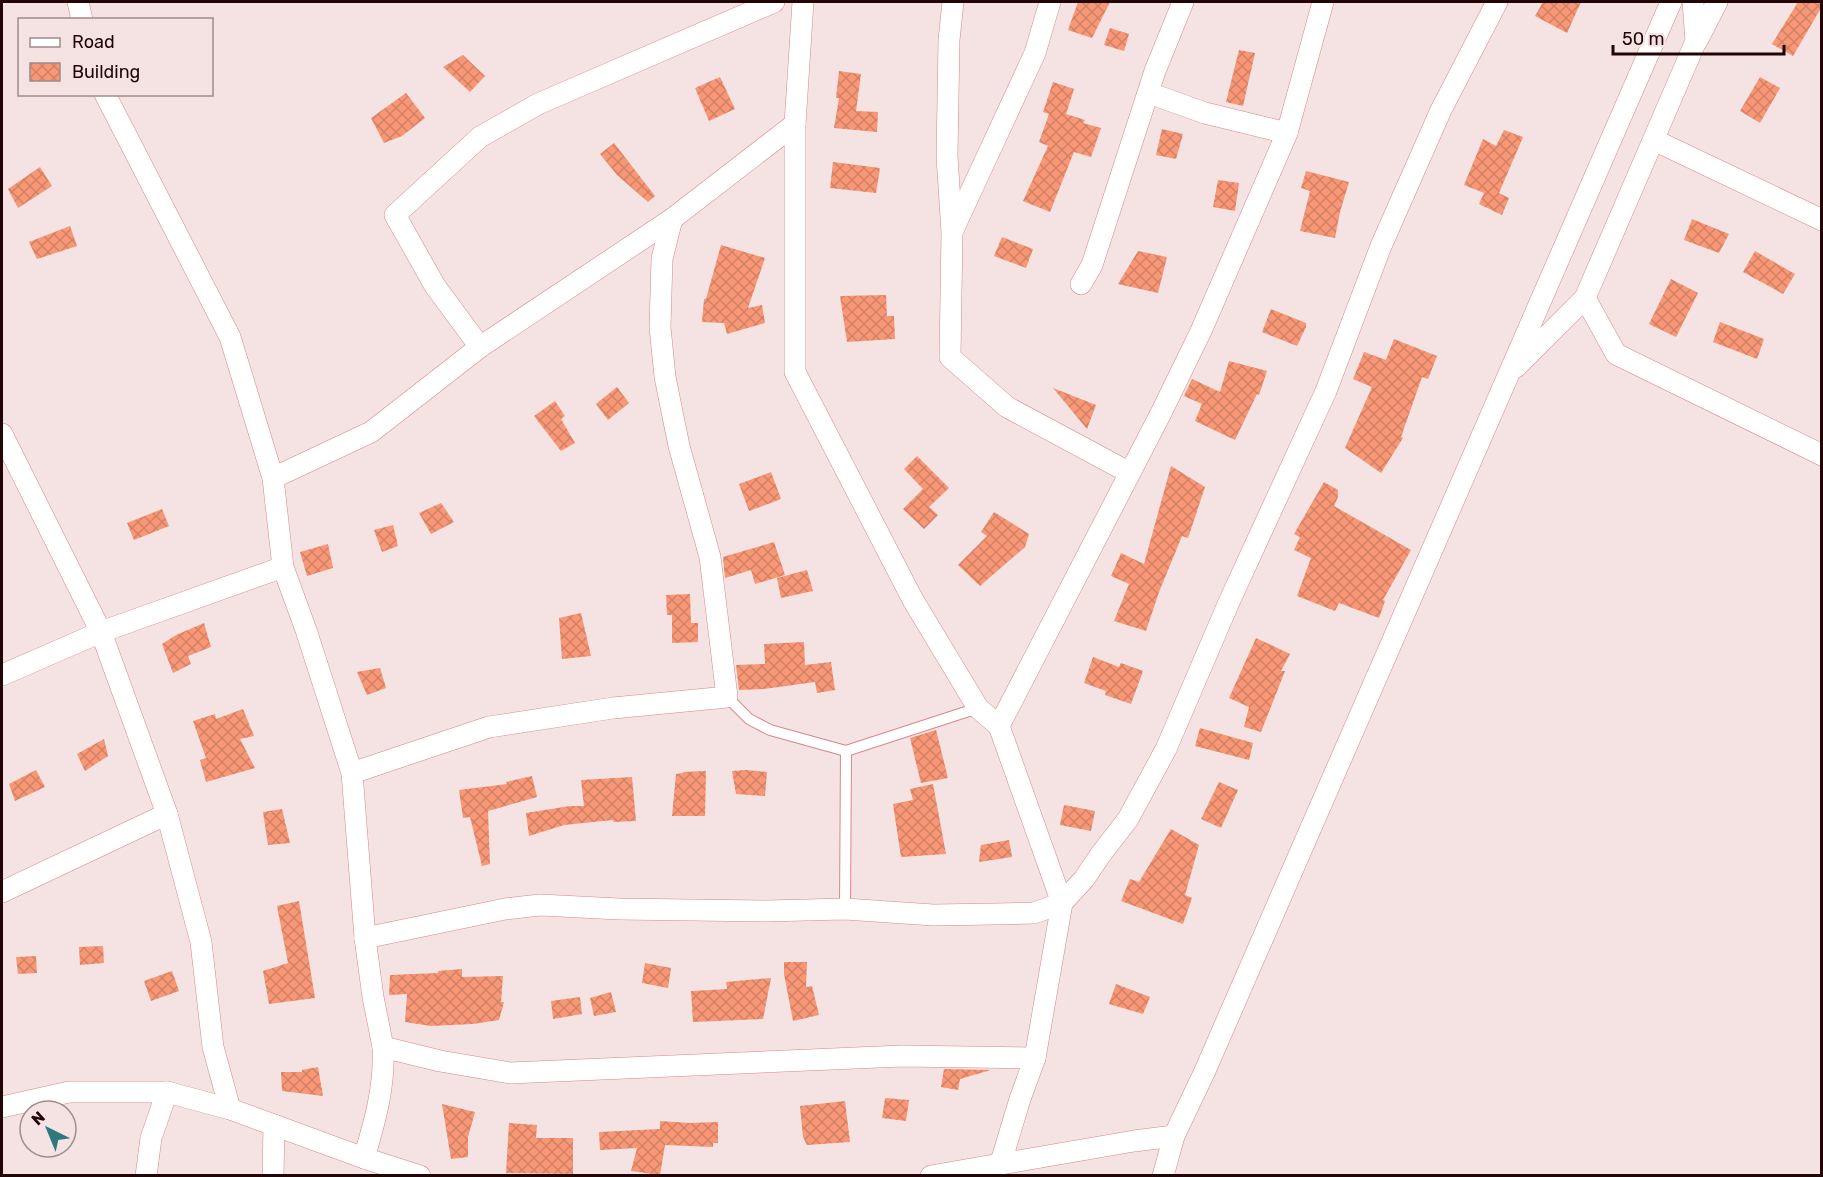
<svg xmlns="http://www.w3.org/2000/svg" width="1823" height="1177" viewBox="0 0 1823 1177" font-family="Rubik,sans-serif">
	<defs>
		<pattern id="building-cross-hatch" width="8" height="8" patternUnits="userSpaceOnUse" patternTransform="scale(1.5)"><rect width="8" height="8" fill="#f79775"/><path d="M0 0l8 8M0 8l8-8" fill="none" stroke="#d38164"/></pattern>
	</defs>
	<rect width="100%" height="100%" fill="#f4e3e2"/>
	<!-- building -->
	<g fill="url(#building-cross-hatch)">
		<polygon points="1078,2 1110,2 1092,38 1068,30"/>
		<polygon points="1543,2 1581,2 1567,33 1535,16"/>
		<polygon points="1798,2 1821,2 1821,8 1793,56 1772,44"/>
		<polygon points="1110,28 1129,34 1124,51 1104,45"/>
		<polygon points="1239,50 1255,53 1243,106 1226,102"/>
		<polygon points="463,55 485,76 470,92 443,67"/>
		<polygon points="839,71 861,74 856,111 878,112 877,132 834,128 839,98 836,98"/>
		<polygon points="720,77 735,109 709,121 695,88"/>
		<polygon points="1760,77 1780,88 1760,123 1740,111"/>
		<polygon points="1053,82 1074,89 1066,114 1085,120 1083,123 1101,128 1091,157 1074,152 1050,212 1023,201 1048,146 1039,142 1049,114 1043,112"/>
		<polygon points="406,93 425,118 402,136 384,143 371,118"/>
		<polygon points="1162,129 1183,134 1176,159 1156,155"/>
		<polygon points="1504,130 1523,137 1499,193 1509,198 1502,215 1479,204 1484,193 1464,185 1483,139 1496,146"/>
		<polygon points="614,143 655,196 648,202 617,175 600,154"/>
		<polygon points="833,162 880,168 876,193 830,188"/>
		<polygon points="40,167 52,186 18,208 8,189"/>
		<polygon points="1306,171 1349,182 1340,212 1335,238 1300,231 1310,191 1301,188"/>
		<polygon points="1218,180 1239,183 1235,211 1213,207"/>
		<polygon points="1692,219 1729,234 1719,253 1684,240"/>
		<polygon points="70,226 77,246 37,259 29,242"/>
		<polygon points="1002,237 1033,249 1026,268 994,256"/>
		<polygon points="721,245 765,258 748,308 762,305 765,323 727,334 724,323 702,322 704,299 706,299"/>
		<polygon points="1138,251 1167,257 1158,293 1118,284"/>
		<polygon points="1755,251 1795,274 1783,294 1743,272"/>
		<polygon points="1671,279 1698,293 1676,337 1649,324"/>
		<polygon points="886,295 887,316 894,316 895,339 847,342 840,296"/>
		<polygon points="1271,309 1306,323 1306,327 1297,346 1262,332"/>
		<polygon points="1720,322 1764,339 1757,359 1713,342"/>
		<polygon points="1394,339 1437,356 1428,379 1422,377 1401,437 1403,438 1381,473 1345,448 1372,387 1353,379 1364,352 1386,360"/>
		<polygon points="1229,361 1267,371 1259,395 1257,394 1235,440 1195,421 1202,404 1184,396 1192,379 1220,392"/>
		<polygon points="617,387 629,403 608,420 596,404"/>
		<polygon points="1053,388 1096,405 1087,429"/>
		<polygon points="555,401 565,416 561,419 575,443 561,451 534,416"/>
		<polygon points="917,456 949,488 929,507 938,515 924,529 903,509 923,489 904,469"/>
		<polygon points="1171,466 1205,487 1188,538 1182,536 1159,592 1146,631 1114,621 1129,584 1111,576 1121,553 1144,564"/>
		<polygon points="771,472 781,499 749,511 739,484"/>
		<polygon points="1324,482 1338,490 1338,497 1334,506 1411,550 1383,600 1385,601 1379,618 1339,603 1335,611 1297,596 1311,558 1294,550 1300,537 1294,534"/>
		<polygon points="441,503 454,522 431,534 419,513"/>
		<polygon points="162,509 169,526 134,540 127,523"/>
		<polygon points="994,512 1029,534 1025,547 980,586 958,565 987,536 981,532"/>
		<polygon points="393,525 398,546 382,552 374,530"/>
		<polygon points="774,542 785,575 755,584 751,570 725,578 723,557"/>
		<polygon points="328,544 333,568 307,576 300,552"/>
		<polygon points="807,570 813,591 781,598 777,578"/>
		<polygon points="690,594 691,623 698,623 698,642 672,643 672,615 667,615 666,595"/>
		<polygon points="581,613 591,656 562,659 559,618"/>
		<polygon points="204,623 211,647 188,656 191,664 173,673 162,644 176,635"/>
		<polygon points="1256,638 1290,654 1281,671 1285,671 1261,732 1244,727 1249,707 1229,698"/>
		<polygon points="804,642 805,665 831,662 835,690 817,693 815,682 764,689 739,690 736,665 765,664 764,644"/>
		<polygon points="1093,657 1119,667 1121,663 1143,671 1131,704 1105,695 1106,691 1084,683"/>
		<polygon points="380,668 386,688 367,695 357,672"/>
		<polygon points="243,709 254,736 240,739 255,768 206,782 200,760 206,758 193,721 215,714 216,719"/>
		<polygon points="1200,728 1253,743 1249,760 1195,746"/>
		<polygon points="936,730 948,778 921,783 910,738"/>
		<polygon points="104,739 108,756 85,771 77,754"/>
		<polygon points="36,770 45,787 15,801 9,784"/>
		<polygon points="746,770 767,772 765,796 736,794 732,771"/>
		<polygon points="706,771 705,816 672,816 676,774 683,773 683,772"/>
		<polygon points="532,776 537,797 488,811 490,864 482,866 470,817 463,818 459,790 507,784 506,782"/>
		<polygon points="632,777 636,821 614,822 613,820 564,825 529,836 526,813 570,806 584,806 581,780"/>
		<polygon points="1219,782 1238,790 1221,828 1201,819"/>
		<polygon points="933,784 946,854 901,857 893,804 913,800 910,789"/>
		<polygon points="1064,805 1095,811 1091,831 1060,825"/>
		<polygon points="282,809 290,843 268,845 263,812"/>
		<polygon points="1171,829 1199,845 1185,895 1192,898 1183,924 1121,901 1130,879 1139,882"/>
		<polygon points="1009,840 1012,857 979,862 981,845"/>
		<polygon points="299,901 315,998 269,1004 263,971 288,963 277,906"/>
		<polygon points="103,946 104,963 80,965 79,947"/>
		<polygon points="36,956 37,973 18,974 16,957"/>
		<polygon points="784,962 807,962 806,987 812,986 819,1015 793,1021 784,974"/>
		<polygon points="645,963 671,968 668,988 642,983"/>
		<polygon points="462,969 462,977 503,976 501,1002 504,1002 499,1020 473,1024 431,1026 405,1022 407,994 389,995 390,975 438,973 438,971"/>
		<polygon points="172,971 179,991 151,1001 144,981"/>
		<polygon points="771,978 763,1019 693,1022 691,991 727,989 726,982"/>
		<polygon points="1116,984 1150,997 1143,1014 1109,1004"/>
		<polygon points="611,992 616,1012 594,1016 590,998"/>
		<polygon points="580,997 582,1014 553,1019 551,1001"/>
		<polygon points="318,1067 323,1096 282,1091 281,1072 302,1072 302,1070"/>
		<polygon points="944,1069 991,1070 960,1079 958,1090 941,1087"/>
		<polygon points="885,1098 909,1100 906,1121 882,1118"/>
		<polygon points="845,1101 850,1142 807,1145 803,1137 800,1106"/>
		<polygon points="442,1104 475,1112 468,1137 468,1157 451,1159"/>
		<polygon points="660,1121 690,1123 718,1122 718,1143 713,1143 713,1147 665,1145 660,1175 631,1171 637,1148 600,1150 599,1132 660,1129"/>
		<polygon points="509,1123 537,1125 536,1138 573,1138 573,1174 506,1173"/>
	</g>
	<g fill="none" stroke-linecap="round" stroke-linejoin="round">
		<!-- service casing -->
		<g stroke="#d68887" stroke-width="12">
			<g id="service">
				<polyline points="727,697 749,719 770,730 846,751 978,708"/>
				<polyline points="845,909 846,751"/>
			</g>
		</g>
		<!-- minor casing -->
		<g stroke="#d68887" stroke-width="22">
			<g id="minor">
				<polyline points="78,2 82,20"/>
				<polyline points="803,2 795,124 795,372 913,600 978,708 999,726 1062,903 1035,1058 1020,1099 1001,1162"/>
				<polyline points="953,2 949,40 947,156 952,233 950,357 1007,407 1130,473"/>
				<polyline points="1693,2 1696,41 1585,298 1616,354 1822,455"/>
				<polyline points="1697,41 1717,2"/>
				<polyline points="1149,93 1205,113 1287,133"/>
				<polyline points="105,94 230,337 273,478 283,567 306,630 352,773 365,938 373,997 383,1047"/>
				<polyline points="1654,140 1822,220"/>
				<polyline points="953,230 1035,53 1050,2"/>
				<polyline points="1081,284 1092,265 1155,71 1183,2"/>
				<polyline points="480,347 435,286 395,215 480,137 538,104 774,2"/>
				<polyline points="1516,367 1585,298"/>
				<polyline points="2,434 101,632 167,814 201,942 213,1047 230,1109"/>
				<polyline points="273,478 371,432 480,347 672,219 795,124"/>
				<polyline points="2,675 101,632 283,567"/>
				<polyline points="999,726 1161,413 1201,331 1287,133 1323,2"/>
				<polyline points="352,773 489,727 613,708 727,697 710,557 679,446 665,377 660,327 662,259 672,219"/>
				<polyline points="2,892 167,814"/>
				<polyline points="365,938 505,909 540,905 619,909 767,911 845,909 933,915 995,914 1034,913 1062,903 1084,879 1101,854 1128,819 1166,749 1229,602 1326,391 1381,246 1441,110 1497,2"/>
				<polyline points="2,1107 69,1092 167,1092 230,1109 364,1158 420,1176"/>
				<path d="M364 1158C375 1121 385 1086 383 1047L440 1061 510 1073 902 1056 1035 1058"/>
				<polyline points="146,1176 151,1138 167,1092"/>
				<polyline points="273,1176 274,1125"/>
				<polyline points="931,1176 1134,1141 1174,1136"/>
				<polyline points="1163,1176 1174,1136 1204,1073 1671,2"/>
			</g>
		</g>
		<!-- service -->
		<use href="#service" stroke="#fff" stroke-width="10"/>
		<!-- minor -->
		<use href="#minor" stroke="#fff" stroke-width="21"/>
	</g>
	<!-- border -->
	<rect width="1823" height="1177" fill="none" stroke="#220607" stroke-width="6"/>
	<!-- legend -->
	<rect x="18" y="18" width="195" height="78" fill="#f4e3e2" stroke="#a08b8a" stroke-width="1.5"/>
	<rect x="30" y="38" width="30" height="9" fill="#ffffff" stroke="#a08b8a" stroke-width="1.5"/>
	<text x="72" y="48" font-size="18" fill="#220607">Road</text>
	<rect x="30" y="63" width="30" height="18" fill="url(#building-cross-hatch)" stroke="#a08b8a" stroke-width="1.5"/>
	<text x="72" y="78" font-size="18" fill="#220607">Building</text>
	<!-- north arrow -->
	<g transform="translate(48 1129) rotate(317)"><circle r="28" fill="#f4e3e2" stroke="#a08b8a" stroke-width="1.5"/>
	<path d="M0-4.5L10 22L0 15L-10 22Z" fill="#2f787c"/>
	<text y="-9" font-size="16" font-weight="bold" text-anchor="middle" fill="#220607">N</text>
	</g>
	<!-- scale -->
	<path d="M1613 45v9h171v-9" fill="none" stroke="#220607" stroke-width="3"/>
	<text x="1622" y="45" font-size="18" fill="#220607" stroke="#f4e3e2" stroke-width="4.5" paint-order="stroke">50 m</text>
</svg>
